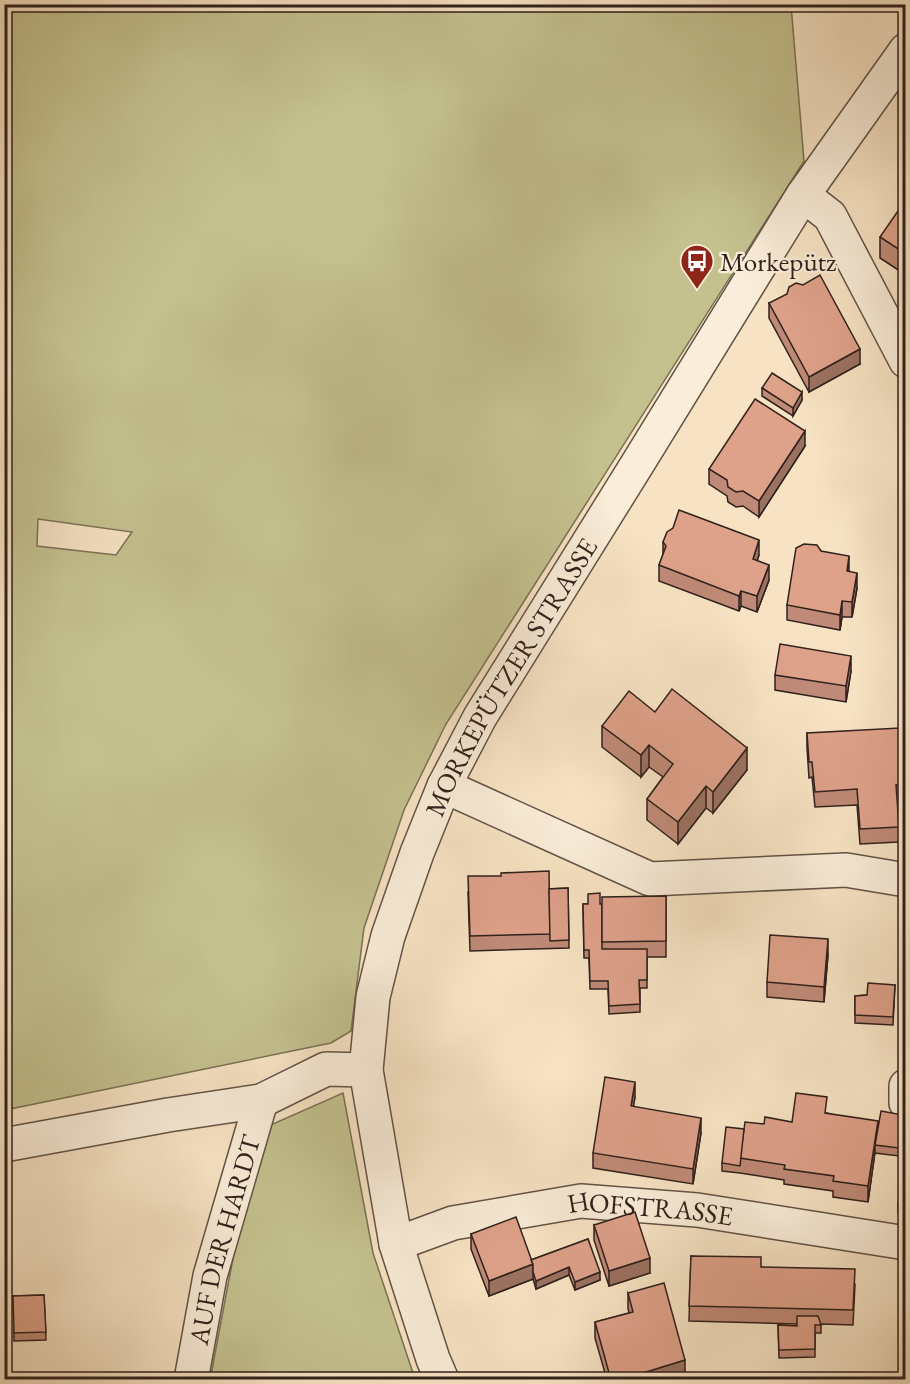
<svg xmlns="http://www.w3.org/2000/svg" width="910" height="1384" viewBox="0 0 910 1384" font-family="'EB Garamond',serif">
	<rect width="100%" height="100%" fill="#f7e3c4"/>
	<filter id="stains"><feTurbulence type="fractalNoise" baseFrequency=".00333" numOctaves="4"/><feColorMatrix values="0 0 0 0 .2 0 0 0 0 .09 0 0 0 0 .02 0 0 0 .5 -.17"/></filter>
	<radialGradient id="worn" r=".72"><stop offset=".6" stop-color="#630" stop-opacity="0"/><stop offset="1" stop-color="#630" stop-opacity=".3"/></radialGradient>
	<!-- green -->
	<g fill="#c4c18f" stroke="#7a7156" stroke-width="1.5" fill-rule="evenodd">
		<path d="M5 4 791 5 804 161 446 724 404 810 364 928 351 1031 331 1043 5 1110ZM38 519 132 532 116 555 37 546Z"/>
		<polygon points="343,1093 373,1253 415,1379 210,1380 257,1131"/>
	</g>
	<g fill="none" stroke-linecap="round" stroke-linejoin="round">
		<!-- minor casing -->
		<g stroke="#625246" stroke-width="36">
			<g id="minor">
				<polyline points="803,195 830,216 906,361"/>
				<polyline points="444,786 650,879 846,870 906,880"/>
				<polyline points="906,1086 906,1103"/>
				<polyline points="4,1145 168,1115 261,1101 326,1069 366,1070"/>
				<path id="s1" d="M396 1244 453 1223 581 1201 697 1210 906 1243"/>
				<path id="s2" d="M191 1380 210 1276 261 1101"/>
				<path id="s3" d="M442 1380 433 1359 396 1244 366 1070 373 997 388 936 417 853 444 786 480 717 638 463 803 195 906 50"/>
			</g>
		</g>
		<!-- minor -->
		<use href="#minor" stroke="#faedd9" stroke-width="33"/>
	</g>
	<!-- wall -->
	<g fill="#bf8a77" stroke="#30211c" stroke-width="1.5">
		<polygon points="906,212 906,275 880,258 880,237"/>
		<polygon points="769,303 860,364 809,392 769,318"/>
		<polygon points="762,388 802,400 793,416 762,396"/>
		<polygon points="805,446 759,517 743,506 736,507 728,502 727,496 709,484 709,469"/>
		<polygon points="663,542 759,555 757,561 769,580 757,612 741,606 739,611 659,581 659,565 663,555"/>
		<polygon points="821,551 849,572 857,588 852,617 842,617 840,630 787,620 787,605"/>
		<polygon points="851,671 846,702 775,690 775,675"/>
		<polygon points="655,712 747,770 713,813 706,808 678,844 647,820 647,799 663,777 649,767 641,777 602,747 602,726"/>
		<polygon points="807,733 905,784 905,799 897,800 899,827 899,842 860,844 857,805 815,807 812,777 809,778 807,748"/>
		<polygon points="568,888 569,948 470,951 468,892"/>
		<polygon points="666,896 666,957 647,957 647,988 640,988 640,1012 609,1014 608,989 590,989 589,958 584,958 583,904 600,904"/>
		<polygon points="828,955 824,1002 767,997 767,982"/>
		<polygon points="895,985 893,1025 855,1023 855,996 867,995"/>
		<polygon points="635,1097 633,1106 701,1133 693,1184 593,1168 593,1153"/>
		<polygon points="827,1113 878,1129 903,1123 899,1156 875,1153 875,1152 868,1202 833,1197 833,1191 784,1184 784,1180 740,1173 722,1171 722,1163 744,1129 764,1124 792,1122"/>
		<polygon points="906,1166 906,1214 898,1213 898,1205"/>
		<polygon points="594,1225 650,1273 609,1286 594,1240"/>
		<polygon points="471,1234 531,1260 588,1239 600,1280 575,1290 569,1275 536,1289 533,1279 489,1296 471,1249"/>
		<polygon points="691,1256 761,1267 855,1284 853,1325 821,1324 821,1333 815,1333 815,1357 779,1358 778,1325 797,1326 797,1324 689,1321"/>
		<polygon points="628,1293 685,1375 671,1380 607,1380 595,1338 595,1322 629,1313 628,1308"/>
		<polygon points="44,1295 46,1340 14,1341 13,1296"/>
	</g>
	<!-- shaded-wall -->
	<g fill="#9b7161" stroke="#30211c" stroke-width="1.5">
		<polygon points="860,349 860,364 809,392 809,377"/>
		<polygon points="802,392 802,400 793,416 793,408"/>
		<polygon points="805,431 805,446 759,517 759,501"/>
		<polygon points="759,540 759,555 753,574 753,559"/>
		<polygon points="849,556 849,572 847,571"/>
		<polygon points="769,565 769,580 757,612 757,596"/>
		<polygon points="857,573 857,588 852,617 852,602"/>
		<polygon points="741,591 741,606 739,611 739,596"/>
		<polygon points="842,601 842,617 840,630 840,615"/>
		<polygon points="851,656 851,671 846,702 846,686"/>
		<polygon points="649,745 649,767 641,777 641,755"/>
		<polygon points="747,748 747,770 713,813 713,792"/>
		<polygon points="706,786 706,808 678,844 678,822"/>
		<polygon points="828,939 828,955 824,1002 824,987"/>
		<polygon points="635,1082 635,1097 631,1121 631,1106"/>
		<polygon points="903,1115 903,1123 899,1156 899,1148"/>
		<polygon points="701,1118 701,1133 693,1184 693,1169"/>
		<polygon points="878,1121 878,1136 875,1145 875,1152 868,1202 868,1186"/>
		<polygon points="650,1258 650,1273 609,1286 609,1271"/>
		<polygon points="533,1264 533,1279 489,1296 489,1281"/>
		<polygon points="569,1267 569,1275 536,1289 536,1281"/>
		<polygon points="600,1272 600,1280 575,1290 575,1282"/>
		<polygon points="685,1360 685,1375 671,1380 620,1380"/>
	</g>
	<!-- building -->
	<g fill="#dea18a" stroke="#30211c" stroke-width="1.5">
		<polygon points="900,208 906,212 906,254 880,237"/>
		<polygon points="820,275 860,349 809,377 769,303 787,294 789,287 796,283 803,285"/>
		<polygon points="772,373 802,392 793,408 762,388"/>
		<polygon points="755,399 805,431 759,501 743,491 736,492 728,487 727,480 709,469"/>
		<polygon points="679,510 759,540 753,559 769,565 757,596 741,591 739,596 659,565 666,546 663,542 667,532 673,528"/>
		<polygon points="804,544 817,545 821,551 849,556 847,571 857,573 852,602 842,601 840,615 787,605 796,548"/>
		<polygon points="780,644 851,656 846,686 775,675"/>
		<polygon points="672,689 747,748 713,792 706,786 678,822 647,799 673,764 649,745 641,755 602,726 629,691 655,712"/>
		<polygon points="900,728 905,784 896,785 899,827 860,829 857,789 815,792 812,762 809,762 807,733"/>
		<polygon points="549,871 550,934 470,936 468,876 501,876 501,873"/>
		<polygon points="568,888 569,940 550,941 549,889"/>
		<polygon points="600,893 600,904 602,904 602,949 647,949 647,980 639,980 640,1004 609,1006 608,981 590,981 589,950 584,950 583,904 588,904 588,894"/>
		<polygon points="666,896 666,941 602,942 602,897"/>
		<polygon points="770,935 828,939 824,987 767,982"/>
		<polygon points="868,983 895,985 893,1017 855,1015 855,996 867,995"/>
		<polygon points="605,1077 635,1082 631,1106 701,1118 693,1169 593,1153"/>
		<polygon points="796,1093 827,1097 825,1113 878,1121 868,1186 833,1181 834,1176 784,1169 785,1165 740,1158 745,1122 764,1124 765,1117 792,1122"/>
		<polygon points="881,1111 903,1115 899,1148 875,1145"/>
		<polygon points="726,1127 744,1129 740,1166 722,1163"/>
		<polygon points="903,1166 906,1166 906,1206 898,1205"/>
		<polygon points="635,1212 650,1258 609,1271 594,1225"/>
		<polygon points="516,1217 533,1264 489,1281 471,1234"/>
		<polygon points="588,1239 600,1272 575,1282 569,1267 536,1281 533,1272 533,1264 531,1260"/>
		<polygon points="691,1256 761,1257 761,1267 855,1269 853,1310 689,1306"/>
		<polygon points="664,1283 685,1360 620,1380 611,1380 595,1322 633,1312 628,1293"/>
		<polygon points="44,1295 46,1332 14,1333 13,1296"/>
		<polygon points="797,1316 818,1316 821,1325 815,1325 815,1349 779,1350 778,1325 797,1326"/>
	</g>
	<!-- icons -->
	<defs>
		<g id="bus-pin" transform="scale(1.725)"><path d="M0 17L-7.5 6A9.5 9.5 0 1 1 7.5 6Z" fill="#8f2418" stroke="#faedd9"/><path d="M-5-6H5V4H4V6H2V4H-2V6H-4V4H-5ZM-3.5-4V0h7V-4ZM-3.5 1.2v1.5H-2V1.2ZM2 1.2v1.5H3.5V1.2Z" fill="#fff"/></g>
	</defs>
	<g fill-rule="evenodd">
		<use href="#bus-pin" x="697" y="261"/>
	</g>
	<g text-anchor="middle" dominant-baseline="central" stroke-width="4.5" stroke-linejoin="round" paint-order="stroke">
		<!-- poi labels -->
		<g font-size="27" fill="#30211c" stroke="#faedd9" text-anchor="start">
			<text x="720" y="261">Morkepütz</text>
		</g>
		<!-- street labels -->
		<g font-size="27" fill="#30211c" stroke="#faedd9">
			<text stroke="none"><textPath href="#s3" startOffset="744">MORKEPÜTZER STRASSE</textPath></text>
			<text stroke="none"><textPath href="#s1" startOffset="260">HOFSTRASSE</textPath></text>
			<text stroke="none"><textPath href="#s2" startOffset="144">AUF DER HARDT</textPath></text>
		</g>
	</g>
	<!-- margin -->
	<rect width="910" height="1384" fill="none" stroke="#f7e3c4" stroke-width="24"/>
	<rect x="6" y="6" width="898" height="1372" fill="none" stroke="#30211c" stroke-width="3"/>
	<rect x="12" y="12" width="886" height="1360" fill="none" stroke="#30211c" stroke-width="1.5"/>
	<rect width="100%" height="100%" filter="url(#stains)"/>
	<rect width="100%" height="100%" fill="url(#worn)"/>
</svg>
